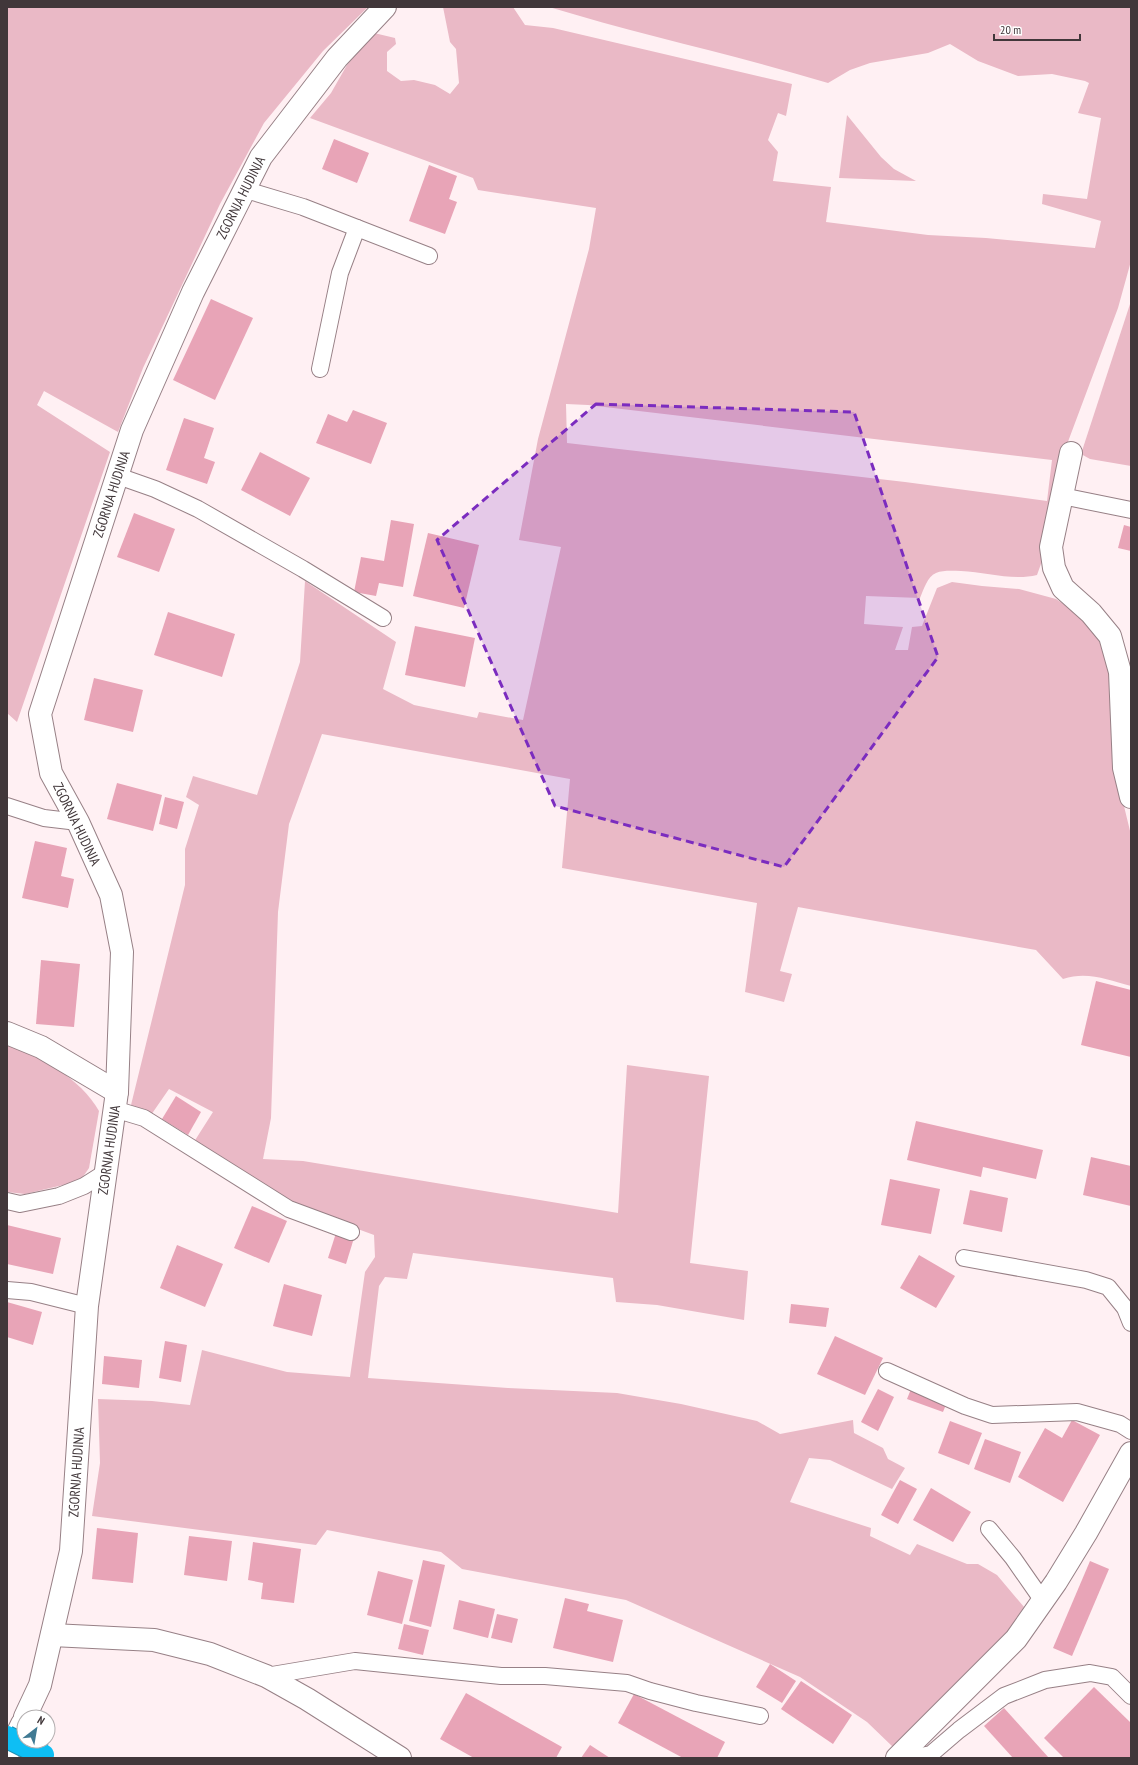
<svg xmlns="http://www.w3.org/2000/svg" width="1138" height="1765" viewBox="0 0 1138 1765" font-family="'PT Sans Narrow',sans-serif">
	<rect width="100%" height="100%" fill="#fff0f3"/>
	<!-- green -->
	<g fill="#eab9c6" fill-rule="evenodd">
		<polygon points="7,7 368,7 323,51 264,123 220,204 143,368 118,432 44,391 37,405 110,452 17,722 7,713"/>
		<path d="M443 7H513L525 25 553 28 792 84 786 116 778 113 768 140 778 152 773 181 831 187 826 222 928 235 986 238 1095 248 1101 221 1042 204 1043 194 1087 199 1101 118 1078 113 1089 83 1085 81 1052 74 1018 76 978 61 950 44 928 53 870 63 850 70 828 83C736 55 641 35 549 7H1131V261L1118 308 1066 447 1048 519 1042 561 1037 575C1013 581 986 572 961 571 953 571 943 570 936 573 927 577 924 589 920 598L866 596 864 624 903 627 895 650H908L912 627 922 626 937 588 952 582 982 586 1019 589 1056 599 1084 618 1101 642 1112 668 1123 802 1131 835V986C1107 980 1088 971 1063 979L1036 950 798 907 780 971 792 974 784 1002 745 992 757 903 562 868 570 779 322 734 289 824 278 912 271 1118 263 1159 303 1161 618 1213 627 1065 709 1076 690 1263 748 1271 744 1320 657 1305 616 1302 613 1278 413 1253 407 1279 385 1277 379 1286 368 1378 508 1388 617 1393 681 1404 757 1421 780 1434 853 1420 854 1433 883 1448 888 1459 905 1468 892 1489 830 1460 809 1458 790 1502 871 1528 870 1536 910 1555 917 1544 967 1564H978L997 1575 1024 1607 1003 1638 893 1747 867 1722 800 1677 626 1600 462 1569 441 1552 327 1530 316 1545 92 1516 100 1463 98 1399 152 1401 190 1405 202 1350 287 1372 350 1377 365 1272 375 1257 374 1235 290 1204 192 1145 213 1112 169 1089 151 1115 131 1105 185 885V849L199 805 186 797 193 776 257 795 300 662 305 581 396 642 383 689 414 705 477 718 479 712 523 720 561 547 519 540 538 439 589 249 596 208 478 190 473 178 310 118 331 93 347 65 374 33 395 38 396 44 387 52V71L401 81 414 80 435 85 450 94 459 83 456 49 450 42ZM566 404 588 405 1052 460 1047 501 905 482 567 443Z"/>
		<polygon points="847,115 881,157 894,169 916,181 839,178"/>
		<polygon points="1131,301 1131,466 1090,459 1081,454"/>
		<path d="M7 1043C42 1058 80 1078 99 1111L89 1168 80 1181 25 1194 7 1192Z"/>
	</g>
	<!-- building -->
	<g fill="#e8a4b7">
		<polygon points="334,139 369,153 357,183 322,169"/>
		<polygon points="429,165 457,176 449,199 457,202 445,234 409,221"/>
		<polygon points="211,299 253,318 215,400 173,380"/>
		<polygon points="353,410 387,423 371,464 316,443 328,414 347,422"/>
		<polygon points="184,418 214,428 204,458 215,462 207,484 166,470"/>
		<polygon points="260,452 310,478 290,516 241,490"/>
		<polygon points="134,513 175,529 159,572 117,557"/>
		<polygon points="391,520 414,524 403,587 379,583 376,596 354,592 361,557 384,561"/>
		<polygon points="1124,525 1131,527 1131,551 1118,548"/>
		<polygon points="428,533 479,545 464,608 413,596"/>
		<polygon points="168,612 235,634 222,677 154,655"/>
		<polygon points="415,626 475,638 465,687 405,675"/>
		<polygon points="94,678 143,690 133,732 84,720"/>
		<polygon points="117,783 162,795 153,831 107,819"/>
		<polygon points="165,797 184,802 177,829 159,824"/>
		<polygon points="35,841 67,848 61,876 74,879 68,908 22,898"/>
		<polygon points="41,960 80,964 74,1027 36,1024"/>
		<polygon points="1096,981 1131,990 1131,1057 1081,1045"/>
		<polygon points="176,1096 201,1112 188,1135 162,1119"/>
		<polygon points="916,1121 1043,1150 1036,1179 983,1167 981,1177 907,1160"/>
		<polygon points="1091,1157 1131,1166 1131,1206 1083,1195"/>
		<polygon points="890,1179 940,1189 931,1234 881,1225"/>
		<polygon points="970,1190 1008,1198 1002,1232 963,1224"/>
		<polygon points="252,1206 287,1221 269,1263 234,1248"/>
		<polygon points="7,1225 61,1238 53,1274 7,1264"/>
		<polygon points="336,1233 354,1238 346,1264 328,1258"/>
		<polygon points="177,1245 223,1264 205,1307 160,1288"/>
		<polygon points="919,1255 955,1276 936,1308 900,1288"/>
		<polygon points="284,1284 322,1295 312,1336 273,1326"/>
		<polygon points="7,1302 42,1312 33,1345 7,1337"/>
		<polygon points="791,1304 829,1308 826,1327 789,1323"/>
		<polygon points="835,1336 883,1358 865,1395 817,1374"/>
		<polygon points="165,1341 187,1345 181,1382 159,1378"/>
		<polygon points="104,1356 142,1360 139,1388 102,1384"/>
		<polygon points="878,1389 894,1397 878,1431 861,1422"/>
		<polygon points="911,1389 947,1402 943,1412 907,1399"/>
		<polygon points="1072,1420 1100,1435 1063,1502 1018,1477 1045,1428 1062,1438"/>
		<polygon points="950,1421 982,1433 969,1465 938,1453"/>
		<polygon points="985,1439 1021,1452 1010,1483 974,1469"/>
		<polygon points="900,1480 917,1489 898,1524 881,1515"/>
		<polygon points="931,1488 971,1512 953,1542 913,1520"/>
		<polygon points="97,1528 138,1533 133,1583 92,1579"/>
		<polygon points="189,1536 232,1541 227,1581 184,1575"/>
		<polygon points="253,1542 301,1549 294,1603 261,1599 263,1583 248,1580"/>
		<polygon points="423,1560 445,1565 431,1627 409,1621"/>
		<polygon points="1090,1561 1109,1569 1072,1656 1053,1648"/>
		<polygon points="378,1571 413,1580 402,1624 367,1615"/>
		<polygon points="565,1598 589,1604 587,1611 623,1620 613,1662 553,1648"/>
		<polygon points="459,1600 495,1609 488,1638 453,1629"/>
		<polygon points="497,1614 518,1619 512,1643 491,1638"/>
		<polygon points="404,1624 429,1630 423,1655 398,1649"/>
		<polygon points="770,1664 796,1681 782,1703 756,1687"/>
		<polygon points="801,1681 852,1715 833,1744 781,1709"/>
		<polygon points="1094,1687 1131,1723 1131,1758 1064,1758 1044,1738"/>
		<polygon points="466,1693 562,1747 556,1758 474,1758 440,1739"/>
		<polygon points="634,1694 725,1742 717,1758 683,1758 618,1723"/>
		<polygon points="1004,1708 1049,1758 1013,1758 984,1726"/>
		<polygon points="590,1745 610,1758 581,1758"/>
	</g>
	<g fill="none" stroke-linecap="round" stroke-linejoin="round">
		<!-- lane casing -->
		<g stroke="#978086" stroke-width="18">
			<g id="lane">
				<polyline points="243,189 303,207 429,256"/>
				<polyline points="320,369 340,273 357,228"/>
				<polyline points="118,476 155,489 198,509 303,569 383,618"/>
				<polyline points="1062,496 1131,510"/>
				<polyline points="7,806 44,818 78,822"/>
				<polyline points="114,1109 144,1118 289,1209 351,1232"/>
				<polyline points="7,1201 20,1204 59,1196 84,1186 106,1172"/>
				<polyline points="964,1258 1086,1280 1108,1287 1125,1308 1131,1323"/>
				<polyline points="7,1290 31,1292 87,1306"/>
				<polyline points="887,1371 965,1406 992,1415 1077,1412 1120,1424 1131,1431"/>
				<polyline points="989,1529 1013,1558 1043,1601"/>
				<polyline points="266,1676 355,1661 501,1676 545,1676 627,1683 650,1691 696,1703 760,1716"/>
				<polyline points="910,1758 931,1754 959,1730 1004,1696 1045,1680 1090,1673 1112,1677 1131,1696"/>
			</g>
		</g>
		<!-- street casing -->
		<g stroke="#978086" stroke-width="24">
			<g id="street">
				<polyline points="1071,453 1051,547 1054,568 1063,588 1091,613 1110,636 1120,672 1124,768 1131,797"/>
				<polyline points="7,1033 41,1047 117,1092"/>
				<polyline points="52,1635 154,1640 210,1654 266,1676 307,1699 400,1758"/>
				<path id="s1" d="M25 1717 40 1685 71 1551 87 1306 117 1092 122 952 111 895 78 822 51 773 40 714 132 430 193 292 261 157 337 58 385 7"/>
				<polyline points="7,1755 22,1724"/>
				<polyline points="897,1758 1016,1639 1056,1582 1086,1533 1131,1453"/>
			</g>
		</g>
		<!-- lane -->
		<use href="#lane" stroke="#fff" stroke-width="16"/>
		<!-- street -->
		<use href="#street" stroke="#fff" stroke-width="22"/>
		<!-- highway-bridge casing -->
		<g stroke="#208fb3" stroke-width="24" stroke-linecap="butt">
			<polyline id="highway-bridge" points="7,1737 43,1755"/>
		</g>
		<!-- highway-bridge -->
		<use href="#highway-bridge" stroke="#0ebef4" stroke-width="22"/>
	</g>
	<!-- marked area -->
	<path fill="#7b2cbf" fill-opacity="0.2" stroke="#7b2cbf" stroke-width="3" stroke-dasharray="8 5" stroke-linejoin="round" d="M596 404 854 412 938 657 784 867 555 806 437 540Z"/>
	<g text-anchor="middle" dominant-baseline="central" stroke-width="3" stroke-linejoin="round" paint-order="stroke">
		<!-- street labels -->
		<g font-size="14" fill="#41373a" stroke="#fff">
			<text stroke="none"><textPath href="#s1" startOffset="1584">ZGORNJA HUDINJA</textPath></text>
			<text stroke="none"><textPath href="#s1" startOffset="1260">ZGORNJA HUDINJA</textPath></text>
			<text transform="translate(77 824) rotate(64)">ZGORNJA HUDINJA</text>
			<text stroke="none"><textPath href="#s1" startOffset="576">ZGORNJA HUDINJA</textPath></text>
			<text stroke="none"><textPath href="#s1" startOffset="252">ZGORNJA HUDINJA</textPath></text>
		</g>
	</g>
	<!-- border -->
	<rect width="1138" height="1765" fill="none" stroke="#41373a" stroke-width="16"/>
	<!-- north arrow -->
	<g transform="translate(36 1729) rotate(31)"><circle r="19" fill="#ffffff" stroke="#b3afb0"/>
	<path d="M0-3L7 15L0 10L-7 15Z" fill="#407a93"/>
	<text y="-6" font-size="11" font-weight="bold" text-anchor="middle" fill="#41373a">N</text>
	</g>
	<!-- scale -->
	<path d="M994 34v6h86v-6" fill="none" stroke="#41373a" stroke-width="2"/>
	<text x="1000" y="34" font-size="12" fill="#41373a" stroke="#ffffff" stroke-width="3" paint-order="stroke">20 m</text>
</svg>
